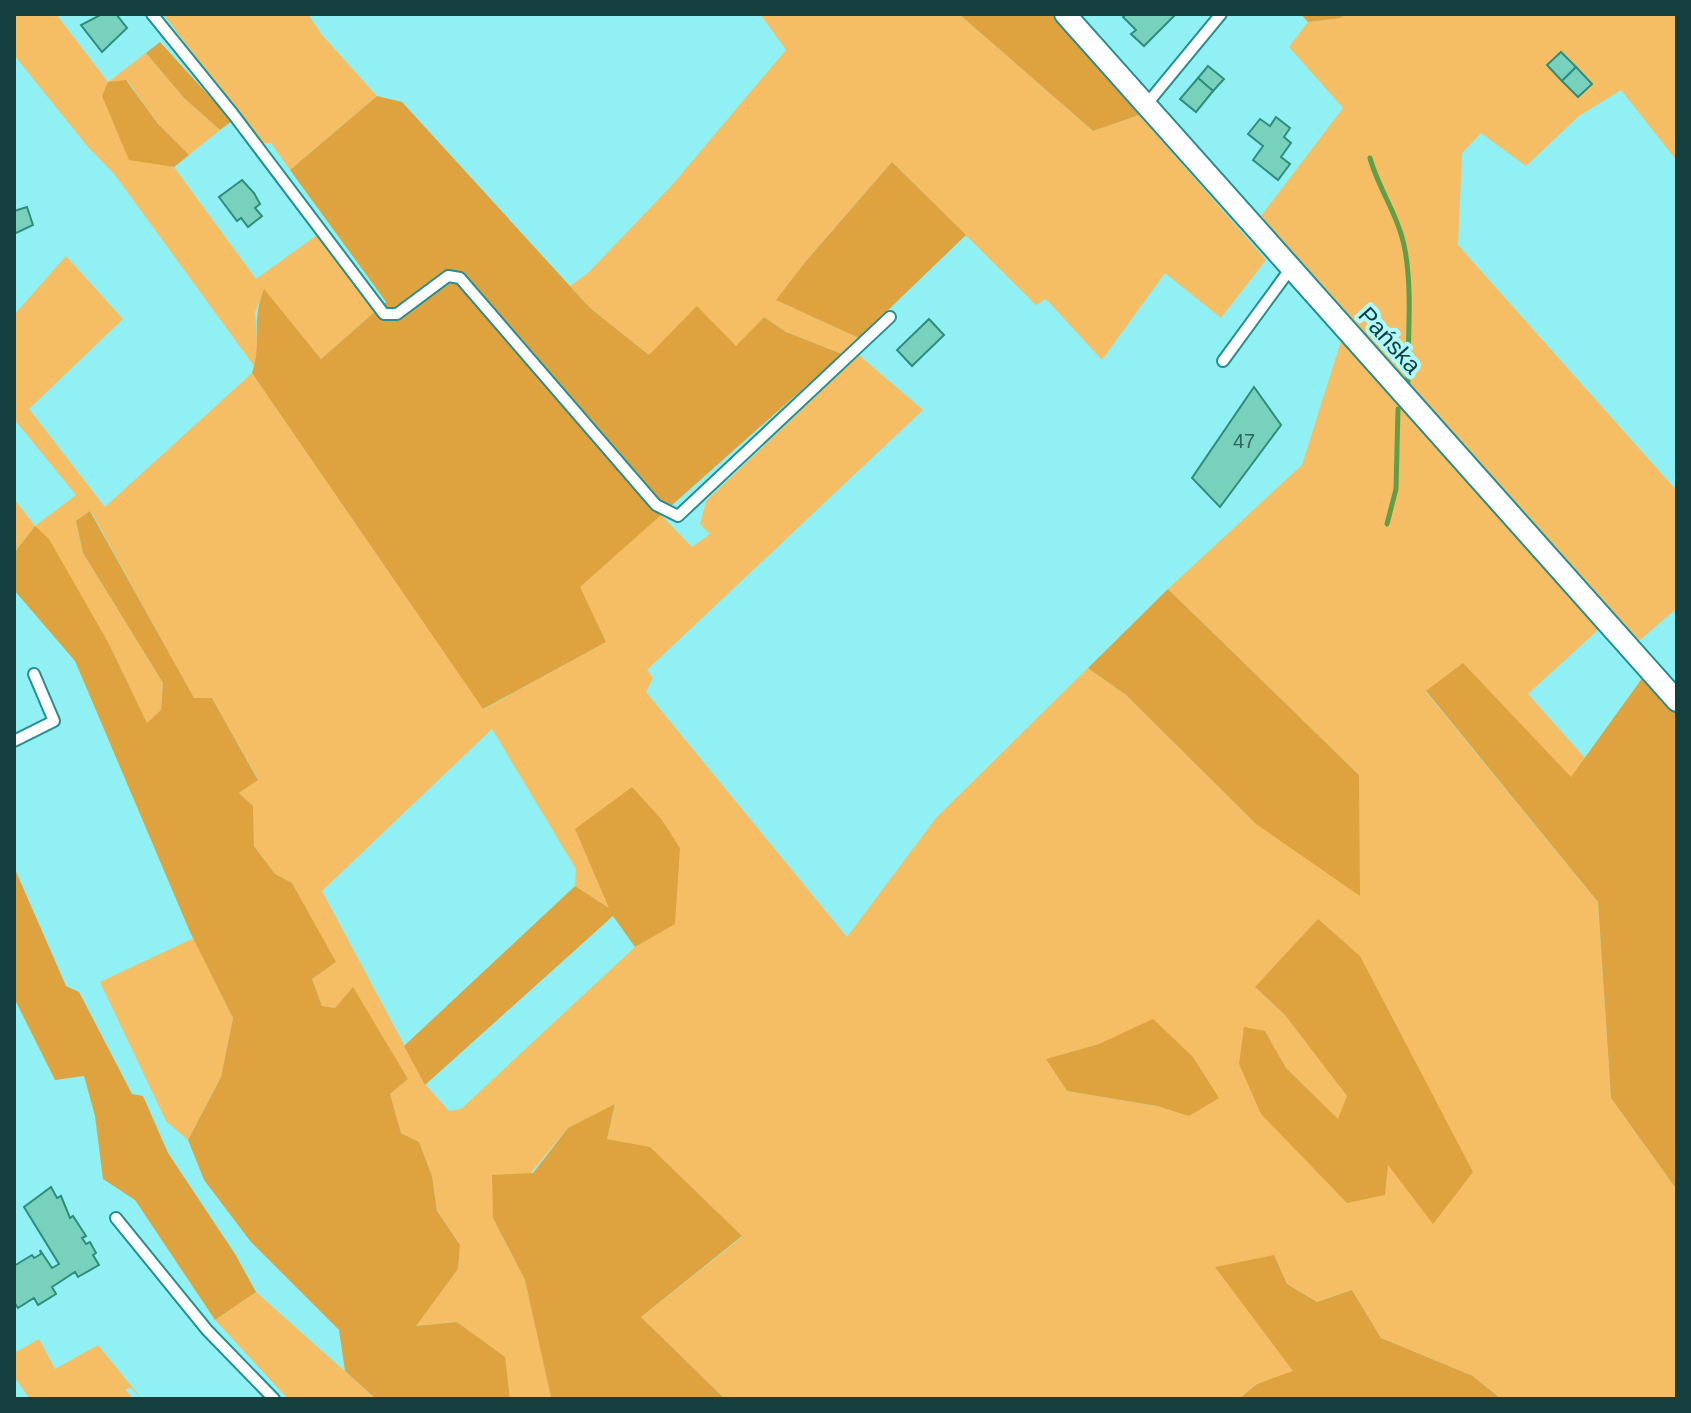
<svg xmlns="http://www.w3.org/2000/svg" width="1691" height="1413" viewBox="0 0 1691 1413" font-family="Helvetica,sans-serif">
	<rect width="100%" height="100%" fill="#90f0f3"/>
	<!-- green -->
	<g fill="#f5be64" fill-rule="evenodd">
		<polygon points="14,14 56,14 108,82 146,53 184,98 220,130 189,155 158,124 127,80 129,159 174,167 256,279 317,235 376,311 321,359 264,290 255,312 258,355 254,366 115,175 88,147 14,55"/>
		<polygon points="163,14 308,14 322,35 377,96 290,170 271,143 261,143"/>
		<polygon points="760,14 959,14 1093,131 1139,115 1266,260 1221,318 1165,273 1102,360 1046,299 1036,305 892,162 806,261 777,300 859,338 842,354 786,332 764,317 736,347 732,342 649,355 590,308 570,286 588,273 673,184 786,50"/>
		<polygon points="1344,14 1677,14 1677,161 1621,90 1579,116 1526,166 1481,133 1462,153 1458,245 1677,491 1677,608 1639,641 1378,352 1261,216 1343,108 1289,47 1308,22 1341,18"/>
		<path d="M66 256 123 319 29 409 105 507 252 373 484 709 606 642 579 587 660 514 692 547 710 534 700 524 706 501 859 355 923 410 647 670 653 678 646 692 847 937 936 818 1088 668 1126 695 1256 824 1359 775 1168 589 1302 465 1341 341 1599 629 1528 694 1585 758 1571 778 1463 664 1426 692 1598 902 1611 1098 1677 1190V1399H1501L1473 1376 1381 1338 1352 1290 1317 1302 1287 1284 1274 1255 1294 1372 1257 1384 1239 1399H725L641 1317 742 1237 650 1148 607 1139 615 1105 568 1128 493 1218 525 1280 553 1399H510L504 1357 457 1322 415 1326 458 1269 460 1245 437 1211 432 1176 419 1142 401 1133 390 1094 408 1079 353 988 335 1008 322 1006 312 979 335 962 292 883 275 874 254 846 253 806 239 793 258 779 212 698 194 699 91 511 76 521 83 553 163 683 161 710 147 724 109 644 35 526 14 553V499L35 526 76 495 14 419V315ZM492 729 576 869 575 886 610 909 675 923 635 947 461 1109 449 1111 425 1084 322 891ZM1255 987 1473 1172 1387 1164 1347 1203 1315 1167 1265 1031 1286 1068 1338 1120 1348 1096 1285 1015ZM1099 1044 1189 1115 1157 1106 1067 1091 1047 1059Z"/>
		<polygon points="194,938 233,1018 221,1077 188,1140 166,1121 100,982"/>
		<polygon points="256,1292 376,1399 288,1399 215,1320"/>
		<polygon points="39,1339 55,1369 98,1345 142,1399 131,1388 125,1389 133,1399 30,1399 14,1377 14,1353"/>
	</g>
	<!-- forest -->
	<g fill="#dea33f">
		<polygon points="959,14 1051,14 1139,115 1093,131"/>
		<polygon points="1301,14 1344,14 1341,18 1308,22"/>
		<polygon points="160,42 232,121 220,130 184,98 146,53"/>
		<polygon points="126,80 158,124 189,155 174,167 129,160 102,96 108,82"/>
		<path d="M377 96 402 102 590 308 649 355 697 306 736 346 764 317 786 332 842 354 580 587 606 642 483 709 252 373C263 340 250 323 264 289L321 359 386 302 290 170Z"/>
		<polygon points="892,162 966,235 859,338 776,300 806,261"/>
		<polygon points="90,511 194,698 212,698 258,780 239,793 253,806 254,846 275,874 292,883 336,962 312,979 322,1006 335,1008 353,987 408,1079 390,1094 401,1133 419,1142 432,1176 437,1211 460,1245 458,1269 416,1326 457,1322 505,1357 510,1399 376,1399 345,1371 339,1330 251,1242 204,1180 188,1140 221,1077 233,1018 190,932 75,661 14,590 14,553 35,526 49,539 109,644 147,723 161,710 163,683 83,553 76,521"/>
		<polygon points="1168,589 1359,775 1360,896 1256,824 1126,695 1088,668"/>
		<polygon points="1463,663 1571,777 1643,677 1677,714 1677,1190 1611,1098 1598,902 1426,691"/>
		<polygon points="632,787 662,820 680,848 675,924 635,947 613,916 425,1085 404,1046 575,886 609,908 575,829"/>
		<polygon points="14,867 66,986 79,992 132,1094 143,1096 168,1153 235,1254 256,1292 215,1320 135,1200 103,1179 95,1116 84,1076 55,1080 14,998"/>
		<polygon points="1318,919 1360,956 1473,1172 1433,1224 1388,1165 1385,1195 1347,1203 1261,1114 1239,1064 1244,1027 1265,1031 1286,1068 1338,1119 1347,1096 1285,1015 1255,987"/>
		<polygon points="1153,1019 1193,1057 1219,1098 1189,1116 1157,1106 1067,1091 1046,1059 1099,1044"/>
		<polygon points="615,1104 607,1139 650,1147 742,1236 641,1317 725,1399 551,1397 525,1280 493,1218 492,1175 533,1173 568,1128"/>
		<polygon points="1274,1255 1287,1284 1317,1302 1352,1290 1381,1338 1473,1376 1501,1399 1239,1399 1257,1384 1293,1371 1215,1267"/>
	</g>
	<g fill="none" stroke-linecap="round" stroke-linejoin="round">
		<!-- stream -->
		<g stroke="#619e4a" stroke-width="5">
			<path d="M1370 158C1378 188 1399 216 1405 250 1413 294 1407 342 1408 387"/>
			<polyline points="1387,524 1396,489 1398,409"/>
		</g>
	</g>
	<!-- building -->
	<g fill="#78d1bd" stroke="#2f8d7b" stroke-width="2">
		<polygon points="102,14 116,14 127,28 102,52 81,25"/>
		<polygon points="1126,14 1176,14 1144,46 1131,34 1136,30 1123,17"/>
		<polygon points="1561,52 1576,67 1562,81 1547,65"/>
		<polygon points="1208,66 1224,79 1213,91 1198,78"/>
		<polygon points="1576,67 1592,84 1578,97 1562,81"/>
		<polygon points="1198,78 1213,91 1196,112 1180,99"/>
		<polygon points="1276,117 1290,128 1284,137 1291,143 1281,157 1290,164 1278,180 1253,160 1263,146 1248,134 1260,119 1270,126"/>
		<polygon points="242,180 254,193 260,204 255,208 262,216 248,227 241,218 237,221 219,197"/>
		<polygon points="27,207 33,225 14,234 14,211"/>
		<polygon points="929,319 944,335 912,366 897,350"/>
		<polygon points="1254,387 1281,425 1220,507 1192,478"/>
		<polygon points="51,1187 57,1198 61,1196 70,1218 73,1216 86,1236 82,1238 86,1244 90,1242 96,1253 93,1255 99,1265 78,1277 75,1272 52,1287 56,1294 38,1305 34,1298 18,1308 14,1302 14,1266 32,1255 34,1258 41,1254 40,1250 52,1268 59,1264 24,1207"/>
	</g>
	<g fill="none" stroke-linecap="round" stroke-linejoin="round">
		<!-- lane casing -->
		<g stroke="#248e91" stroke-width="14">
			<g id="lane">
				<polyline points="152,14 233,114 384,314 397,314 448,276 460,278 656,505 678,516 890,317"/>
				<polyline points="1146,105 1221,14"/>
				<polyline points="1223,361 1291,268"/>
				<polyline points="14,741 54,721 34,674"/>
				<polyline points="116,1218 207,1330 274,1399"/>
			</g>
		</g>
		<!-- street casing -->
		<g stroke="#248e91" stroke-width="24">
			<polyline id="street" points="1065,14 1677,701"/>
		</g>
		<!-- lane -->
		<use href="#lane" stroke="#fff" stroke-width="10"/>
		<!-- street -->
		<use href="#street" stroke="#fff" stroke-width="20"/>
	</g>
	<g text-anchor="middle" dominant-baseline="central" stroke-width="8" stroke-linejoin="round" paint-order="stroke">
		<!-- number labels -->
		<g font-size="20" fill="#2e635e">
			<text x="1244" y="441">47</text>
		</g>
		<!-- street labels -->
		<g font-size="24" fill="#153e3f" stroke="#b0fafc">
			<text transform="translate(1390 340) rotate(48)">Pańska</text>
		</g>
	</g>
	<!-- border -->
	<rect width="1691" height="1413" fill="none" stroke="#153e3f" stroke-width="32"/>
</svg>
